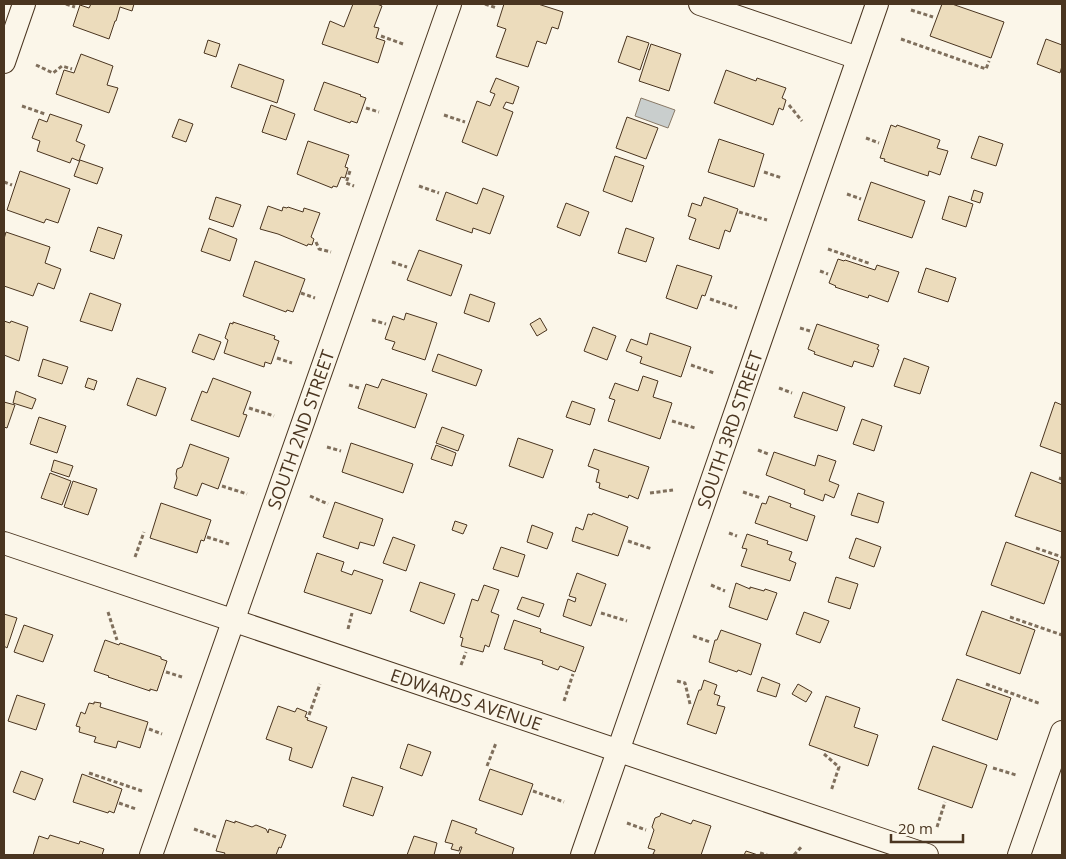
<svg xmlns="http://www.w3.org/2000/svg" width="1066" height="859" viewBox="0 0 1066 859" font-family="'Open Sans',sans-serif">
	<rect width="100%" height="100%" fill="#fbf6e9"/>
	<!-- water -->
	<polygon fill="#c9cecd" stroke="#887966" points="641,98 675,110 668,128 635,116"/>
	<!-- building -->
	<g fill="#ecdcbc" stroke="#4a3520">
		<polygon points="91,4 134,4 132,11 120,7 116,21 115,21 109,39 73,26 80,5 89,8"/>
		<polygon points="353,4 377,4 382,6 374,27 379,28 376,38 385,41 378,63 322,44 330,21 344,27"/>
		<polygon points="504,4 538,4 563,12 558,29 552,27 546,44 537,41 528,67 496,57 506,29 497,26"/>
		<polygon points="942,4 952,4 1004,22 991,58 930,36"/>
		<polygon points="627,36 649,43 640,70 618,62"/>
		<polygon points="1046,39 1062,45 1062,66 1060,73 1037,64"/>
		<polygon points="208,40 220,44 216,57 204,53"/>
		<polygon points="651,44 681,54 669,91 639,81"/>
		<polygon points="81,54 113,66 107,85 118,88 109,113 56,94 64,70 74,73"/>
		<polygon points="239,64 284,80 277,103 231,87"/>
		<polygon points="726,70 756,81 757,78 786,88 782,98 786,100 783,110 779,108 773,125 714,103"/>
		<polygon points="496,78 519,87 513,104 506,102 503,108 513,112 497,156 462,142 477,101 490,106 495,94 490,92"/>
		<polygon points="324,82 361,95 360,96 366,98 357,123 351,121 350,123 314,110"/>
		<polygon points="271,105 295,114 286,140 262,132"/>
		<polygon points="50,114 82,125 76,141 85,145 79,161 72,158 70,163 37,151 40,141 32,138 39,119 47,122"/>
		<polygon points="627,117 658,128 646,159 616,148"/>
		<polygon points="179,119 193,124 186,142 172,137"/>
		<polygon points="891,125 896,127 897,125 940,140 937,148 948,151 940,175 929,171 928,176 884,161 885,159 880,158"/>
		<polygon points="979,136 1003,144 996,166 971,158"/>
		<polygon points="719,139 764,154 754,187 708,172"/>
		<polygon points="308,141 349,155 345,167 348,168 345,178 341,177 337,187 333,186 332,188 297,174"/>
		<polygon points="615,156 644,166 632,202 603,191"/>
		<polygon points="80,160 103,168 97,184 74,176"/>
		<polygon points="20,171 70,189 58,223 46,219 44,223 7,210"/>
		<polygon points="871,182 925,201 912,238 858,220"/>
		<polygon points="483,188 504,196 490,234 473,228 472,233 436,220 446,192 477,204"/>
		<polygon points="974,190 983,193 980,203 971,200"/>
		<polygon points="949,196 973,204 966,227 942,219"/>
		<polygon points="216,197 241,205 233,227 209,219"/>
		<polygon points="704,197 738,209 730,232 725,230 719,249 689,239 696,219 688,216 692,203 701,206"/>
		<polygon points="566,203 589,212 580,236 557,227"/>
		<polygon points="268,206 282,211 283,207 287,208 288,207 303,212 304,208 320,213 311,237 314,239 312,245 308,244 307,246 278,234 260,229"/>
		<polygon points="98,227 122,235 114,259 90,251"/>
		<polygon points="209,228 237,239 230,261 201,251"/>
		<polygon points="626,228 654,238 646,262 618,253"/>
		<polygon points="6,232 50,247 45,263 61,269 54,289 38,283 33,296 4,286 4,239"/>
		<polygon points="419,250 462,265 451,296 407,280"/>
		<polygon points="838,259 844,261 845,260 875,270 877,265 899,272 888,302 869,295 868,298 835,287 836,286 829,283"/>
		<polygon points="255,261 305,279 293,312 287,310 286,312 243,296"/>
		<polygon points="677,265 712,276 705,296 702,295 697,309 666,298"/>
		<polygon points="926,268 956,278 948,302 918,292"/>
		<polygon points="90,293 121,304 112,331 80,321"/>
		<polygon points="470,294 495,303 489,322 464,313"/>
		<polygon points="406,313 437,323 425,360 392,349 395,342 385,339 393,316 404,320"/>
		<polygon points="540,318 547,330 537,336 530,324"/>
		<polygon points="4,321 10,323 11,321 28,327 19,361 4,355"/>
		<polygon points="233,322 275,336 274,339 279,341 271,364 265,362 264,367 224,353 228,340 225,338 230,323 233,324"/>
		<polygon points="817,324 879,345 877,349 879,350 873,367 854,361 852,367 814,354 815,352 808,349"/>
		<polygon points="593,327 616,336 607,360 584,351"/>
		<polygon points="650,333 691,347 681,377 640,363 642,357 626,351 631,339 647,345"/>
		<polygon points="199,334 221,342 214,360 192,352"/>
		<polygon points="438,354 482,370 476,386 432,371"/>
		<polygon points="904,358 929,367 920,394 894,386"/>
		<polygon points="43,359 68,367 62,384 38,376"/>
		<polygon points="643,376 658,381 653,397 672,403 660,439 608,421 615,400 609,398 615,383 638,391"/>
		<polygon points="88,378 97,381 94,390 85,387"/>
		<polygon points="137,378 166,388 156,416 127,405"/>
		<polygon points="213,378 251,392 243,414 247,415 239,437 191,420 202,391 207,393"/>
		<polygon points="382,379 427,394 415,428 358,408 366,384 378,388"/>
		<polygon points="16,391 36,399 32,409 13,403"/>
		<polygon points="803,392 845,407 837,431 794,417"/>
		<polygon points="4,400 4,402 15,405 7,428 4,427"/>
		<polygon points="572,401 595,409 590,425 566,417"/>
		<polygon points="1055,402 1062,405 1062,454 1040,446"/>
		<polygon points="39,417 66,426 57,453 30,444"/>
		<polygon points="862,419 882,426 874,451 853,444"/>
		<polygon points="442,427 464,435 458,451 436,443"/>
		<polygon points="518,438 553,450 543,478 509,466"/>
		<polygon points="351,443 413,464 403,493 342,472"/>
		<polygon points="190,444 229,458 218,489 202,483 197,496 174,488 177,478 176,474 177,469 182,467"/>
		<polygon points="436,445 456,453 452,466 431,459"/>
		<polygon points="594,449 649,467 638,499 629,495 628,498 599,488 600,483 596,482 599,470 588,466"/>
		<polygon points="774,452 815,466 818,455 836,461 829,481 839,485 834,498 825,494 823,501 804,494 805,490 766,475"/>
		<polygon points="54,460 73,466 69,477 51,471"/>
		<polygon points="1031,472 1062,484 1062,532 1015,516"/>
		<polygon points="50,473 71,481 62,505 41,498"/>
		<polygon points="73,481 97,489 88,515 64,507"/>
		<polygon points="858,493 884,502 878,523 851,515"/>
		<polygon points="769,496 791,504 790,507 815,516 807,541 755,523 762,503 766,504"/>
		<polygon points="335,502 383,519 374,546 360,542 358,549 323,537"/>
		<polygon points="161,503 211,520 204,541 201,540 197,553 150,538"/>
		<polygon points="593,513 628,527 618,556 572,541 576,527 583,530 588,514 592,515"/>
		<polygon points="455,521 467,525 463,534 452,530"/>
		<polygon points="532,525 553,533 547,549 527,542"/>
		<polygon points="747,534 768,541 767,544 792,552 789,560 796,563 790,581 741,566 747,549 742,548"/>
		<polygon points="393,537 415,545 406,571 383,563"/>
		<polygon points="856,538 881,547 874,567 849,558"/>
		<polygon points="1006,542 1059,561 1044,604 991,585"/>
		<polygon points="501,547 525,555 518,577 493,569"/>
		<polygon points="317,553 344,562 341,571 352,575 354,570 383,580 371,614 304,592"/>
		<polygon points="577,573 606,584 591,626 563,616 568,599 575,602 576,598 569,596"/>
		<polygon points="836,577 858,584 850,609 828,602"/>
		<polygon points="420,582 455,594 444,624 410,611"/>
		<polygon points="736,583 750,589 750,587 764,591 765,589 777,593 767,620 729,607"/>
		<polygon points="484,585 499,590 491,612 499,615 489,647 485,645 483,652 461,646 463,638 460,637 472,599 478,601"/>
		<polygon points="522,597 544,604 539,617 517,609"/>
		<polygon points="982,611 1035,630 1020,674 966,655"/>
		<polygon points="804,612 829,621 820,643 796,634"/>
		<polygon points="4,614 17,618 7,648 4,646"/>
		<polygon points="514,620 541,629 540,632 584,647 575,672 560,666 558,670 542,664 543,661 504,649"/>
		<polygon points="24,625 53,635 43,662 14,652"/>
		<polygon points="721,630 761,644 751,675 738,670 737,672 709,662 715,640 717,640"/>
		<polygon points="105,640 119,645 120,643 161,657 161,659 167,661 157,691 150,689 150,691 108,677 109,676 94,671"/>
		<polygon points="762,677 780,684 776,697 757,691"/>
		<polygon points="957,679 1011,698 997,740 942,720"/>
		<polygon points="704,680 717,685 714,694 720,696 717,705 725,707 716,734 687,724 699,690 701,690"/>
		<polygon points="798,684 812,692 806,702 792,694"/>
		<polygon points="17,695 45,704 36,730 8,721"/>
		<polygon points="826,696 860,708 854,727 878,735 868,766 809,745"/>
		<polygon points="94,702 101,703 100,707 148,722 140,748 118,741 116,748 94,742 96,737 79,732 80,727 76,726 81,712 85,714 89,703 94,704"/>
		<polygon points="278,706 295,712 297,708 307,712 305,717 308,718 307,720 327,727 312,768 289,760 292,748 266,739"/>
		<polygon points="408,744 431,752 422,776 400,768"/>
		<polygon points="933,746 987,765 972,808 918,789"/>
		<polygon points="490,769 533,784 522,815 479,800"/>
		<polygon points="21,771 43,779 35,800 13,792"/>
		<polygon points="82,774 122,789 114,813 109,811 108,813 73,802"/>
		<polygon points="352,777 383,787 373,816 343,806"/>
		<polygon points="661,813 691,824 693,820 711,826 701,855 657,855 653,854 655,850 648,848 654,830 652,827 655,818 660,816"/>
		<polygon points="226,820 235,823 235,821 252,827 256,825 266,829 268,833 269,829 286,835 281,848 279,847 276,855 224,855 225,853 216,851"/>
		<polygon points="452,820 477,829 475,833 514,848 512,855 459,855 462,847 460,847 459,851 451,849 453,844 445,842"/>
		<polygon points="50,835 79,844 80,841 104,849 102,855 33,855 39,836 48,839"/>
		<polygon points="414,836 437,843 434,855 407,855"/>
		<polygon points="746,851 758,855 744,855"/>
	</g>
	<g fill="none" stroke-linecap="round" stroke-linejoin="round">
		<!-- minor casing -->
		<g stroke="#4a3520" stroke-width="24">
			<g id="minor">
				<polyline points="700,4 858,58"/>
				<polyline points="4,62 24,4"/>
				<path id="s1" d="M4 543 927 855"/>
				<path id="s2" d="M151 855 450 4"/>
				<path id="s3" d="M582 855 877 4"/>
				<polyline points="1019,855 1062,732"/>
			</g>
		</g>
		<!-- path -->
		<g stroke="#7f6f5c" stroke-width="3" stroke-dasharray="4 2.5" stroke-linecap="butt">
			<polyline points="66,4 75,7"/>
			<polyline points="485,4 497,8"/>
			<polyline points="557,5 557,4"/>
			<polyline points="911,10 933,17"/>
			<polyline points="381,36 403,44"/>
			<polyline points="901,39 986,69 989,61"/>
			<polyline points="36,65 53,73 62,66 72,69"/>
			<polyline points="789,105 802,121"/>
			<polyline points="22,106 45,114"/>
			<polyline points="366,108 379,112"/>
			<polyline points="444,115 465,122"/>
			<polyline points="866,138 879,143"/>
			<polyline points="350,171 346,183 354,186"/>
			<polyline points="764,172 782,178"/>
			<polyline points="4,182 12,185"/>
			<polyline points="419,186 439,193"/>
			<polyline points="847,194 861,199"/>
			<polyline points="739,212 767,220"/>
			<polyline points="316,242 319,249 331,252"/>
			<polyline points="828,249 871,264"/>
			<polyline points="392,262 407,267"/>
			<polyline points="820,271 828,274"/>
			<polyline points="301,293 315,298"/>
			<polyline points="710,299 737,308"/>
			<polyline points="372,320 386,324"/>
			<polyline points="800,328 810,331"/>
			<polyline points="277,358 292,363"/>
			<polyline points="691,365 714,373"/>
			<polyline points="349,385 359,388"/>
			<polyline points="779,388 792,393"/>
			<polyline points="249,408 274,416"/>
			<polyline points="672,421 695,428"/>
			<polyline points="327,447 341,451"/>
			<polyline points="758,450 768,454"/>
			<polyline points="1059,478 1062,479"/>
			<polyline points="222,486 247,494"/>
			<polyline points="743,492 761,498"/>
			<polyline points="650,493 673,490"/>
			<polyline points="310,496 328,504"/>
			<polyline points="729,533 737,536"/>
			<polyline points="207,537 229,544"/>
			<polyline points="628,541 652,549"/>
			<polyline points="1036,548 1062,557"/>
			<polyline points="135,557 144,532"/>
			<polyline points="711,585 725,591"/>
			<polyline points="108,612 117,640"/>
			<polyline points="601,613 627,621"/>
			<polyline points="1010,617 1062,635"/>
			<polyline points="348,629 352,613"/>
			<polyline points="693,636 710,642"/>
			<polyline points="461,665 466,652"/>
			<polyline points="166,672 182,677"/>
			<polyline points="677,681 685,683 690,704"/>
			<polyline points="986,684 1041,704"/>
			<polyline points="564,701 573,674"/>
			<polyline points="309,715 320,684"/>
			<polyline points="149,729 162,734"/>
			<polyline points="824,754 839,767 831,791"/>
			<polyline points="487,766 496,743"/>
			<polyline points="993,768 1016,775"/>
			<polyline points="89,773 142,791"/>
			<polyline points="533,791 564,802"/>
			<polyline points="119,803 136,809"/>
			<polyline points="627,823 646,830"/>
			<polyline points="937,827 945,802"/>
			<polyline points="194,829 216,837"/>
			<polyline points="760,853 767,855"/>
			<polyline points="794,855 802,846"/>
		</g>
		<!-- minor -->
		<use href="#minor" stroke="#fbf6e9" stroke-width="22"/>
	</g>
	<g text-anchor="middle" dominant-baseline="central" stroke-width="4" stroke-linejoin="round" paint-order="stroke">
		<!-- street labels -->
		<g font-size="18" fill="#4a3520" stroke="#fbf6e9">
			<text stroke="none"><textPath href="#s2" startOffset="451">SOUTH 2ND STREET</textPath></text>
			<text stroke="none"><textPath href="#s3" startOffset="450">SOUTH 3RD STREET</textPath></text>
			<text stroke="none"><textPath href="#s1" startOffset="488">EDWARDS AVENUE</textPath></text>
		</g>
	</g>
	<!-- border -->
	<rect width="1066" height="859" fill="none" stroke="#4a3520" stroke-width="10"/>
	<!-- scale -->
	<path d="M891 834v8h72v-8" fill="none" stroke="#4a3520" stroke-width="2.5"/>
	<text x="898" y="834" font-size="15" fill="#4a3520" stroke="#fbf6e9" stroke-width="4" paint-order="stroke">20 m</text>
</svg>
